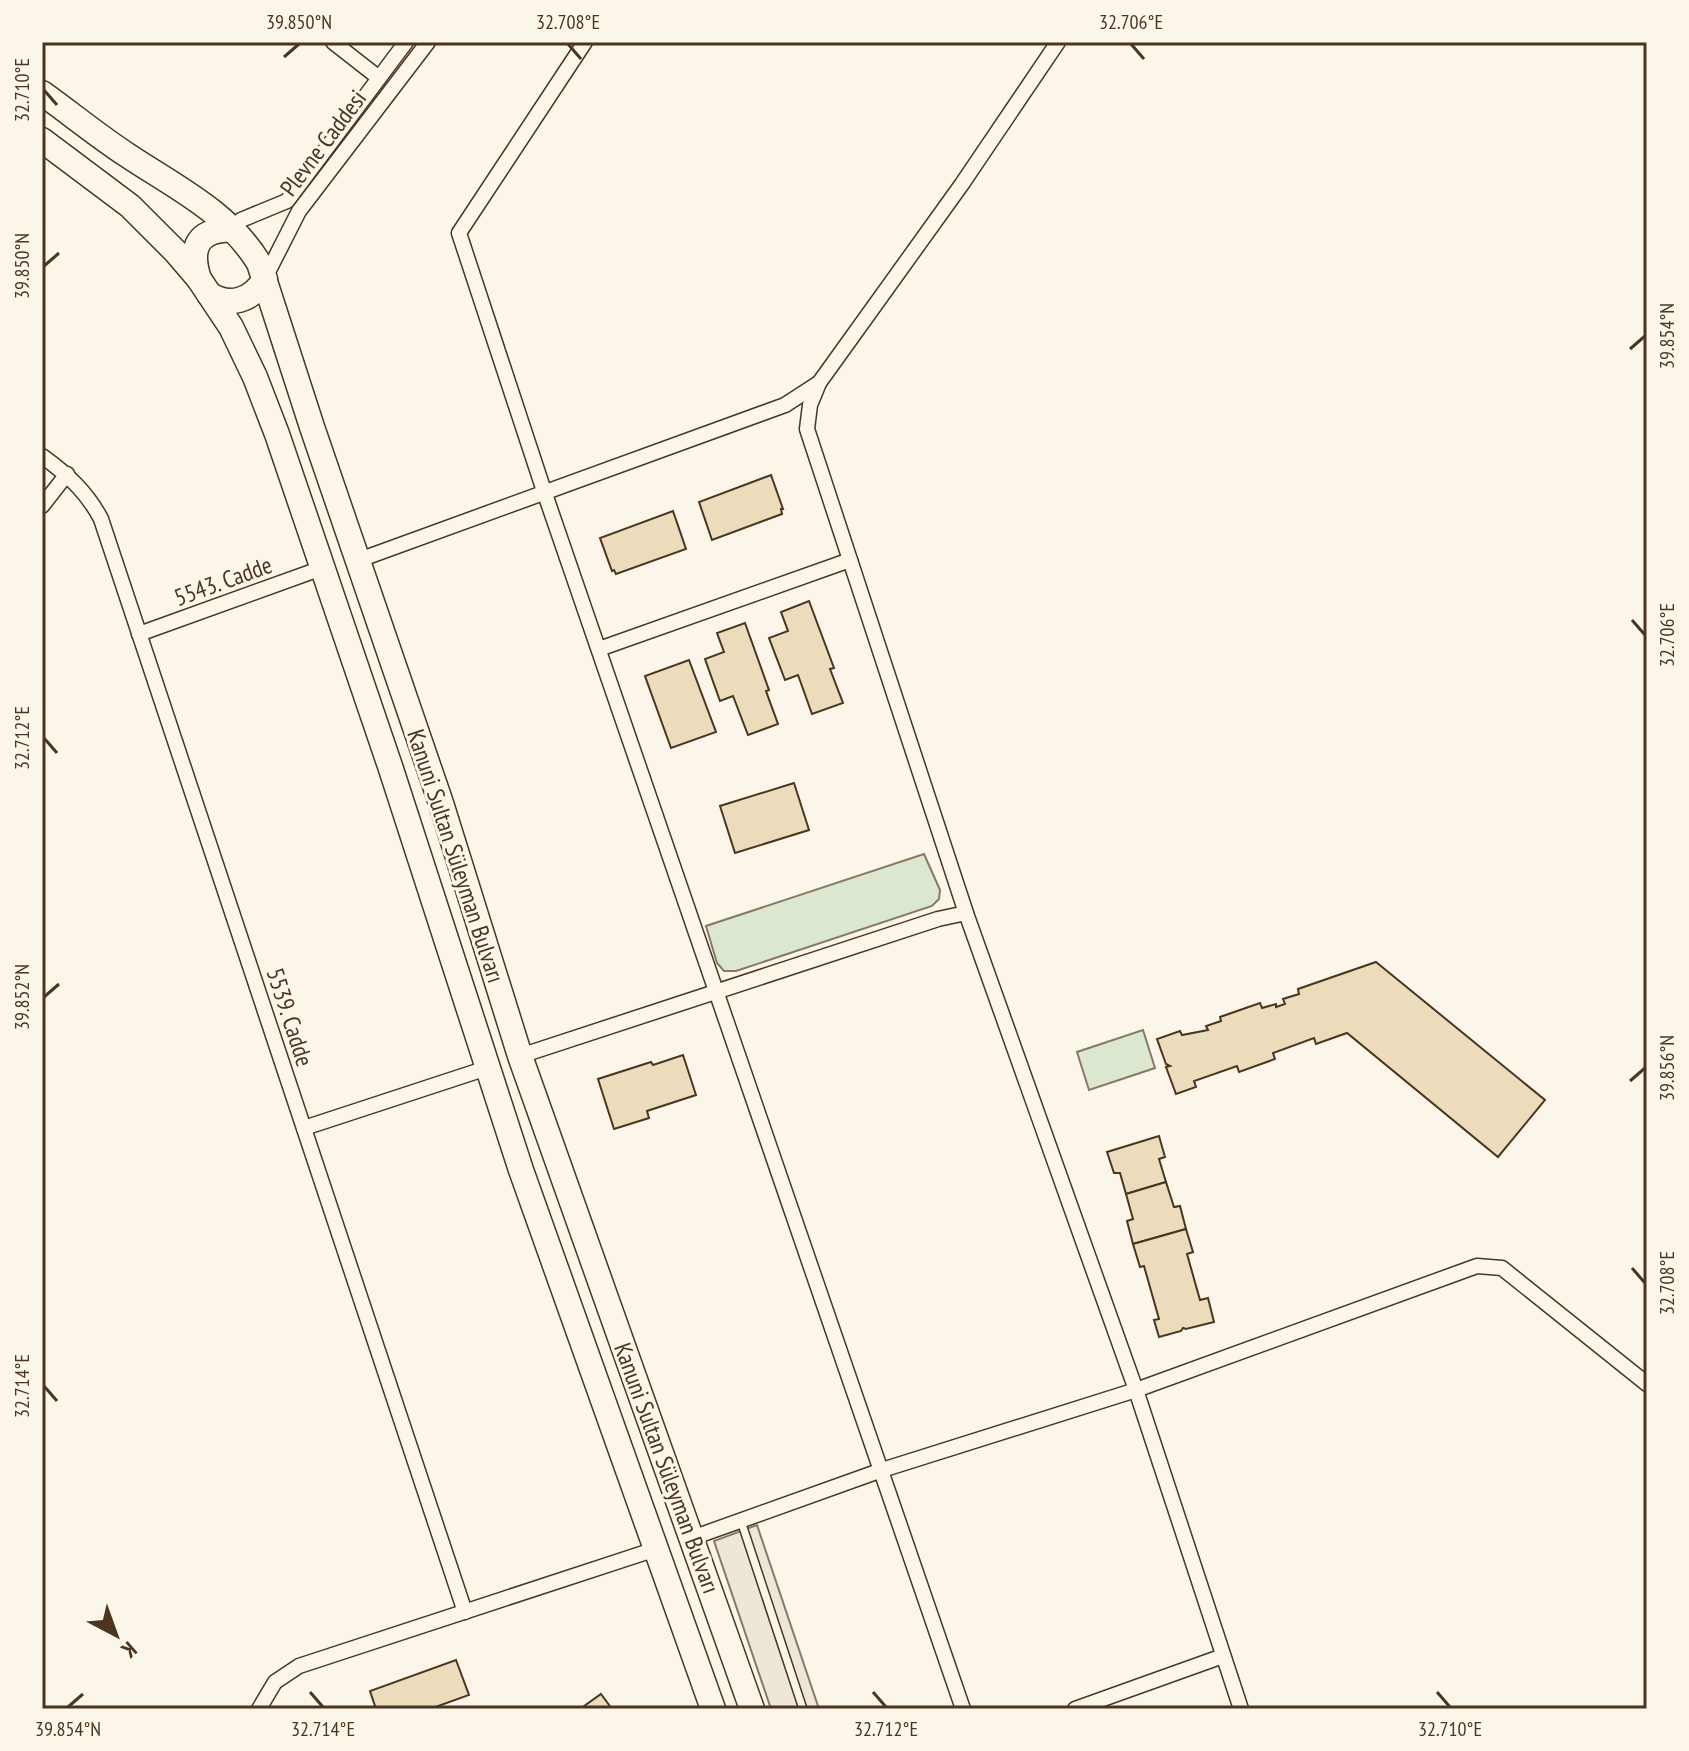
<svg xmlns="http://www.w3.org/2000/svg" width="1689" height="1751" viewBox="0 0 1689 1751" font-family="'PT Sans Narrow',sans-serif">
	<rect width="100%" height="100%" fill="#fbf6e9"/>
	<!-- green -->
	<g fill="#dce7d0" stroke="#887966" stroke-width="2">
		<polygon points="924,854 940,890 939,899 932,906 736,971 724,971 717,963 706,926"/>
		<polygon points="1143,1030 1155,1068 1089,1090 1077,1052"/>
	</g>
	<!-- parking -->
	<polygon fill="#ede7d9" stroke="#887966" stroke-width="2" points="757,1525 819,1709 771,1709 714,1541"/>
	<!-- building -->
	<g fill="#ecdcbc" stroke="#4a3520" stroke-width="2">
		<polygon points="771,475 783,509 781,509 782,514 712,540 699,502"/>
		<polygon points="673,511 686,549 616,574 614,570 612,571 600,538"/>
		<polygon points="809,601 834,668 830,669 843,703 812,714 798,675 785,680 769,638 788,631 781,612"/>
		<polygon points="745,623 769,690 766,691 778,724 748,735 733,696 720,701 705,659 724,652 717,633"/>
		<polygon points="689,660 716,732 671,748 645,676"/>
		<polygon points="794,783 809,830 735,853 720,806"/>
		<polygon points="1376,962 1545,1100 1498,1157 1347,1033 1316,1044 1314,1038 1273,1053 1275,1059 1239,1072 1237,1066 1194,1081 1196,1087 1176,1094 1166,1067 1170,1066 1166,1064 1157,1039 1180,1031 1182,1035 1208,1030 1206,1026 1221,1021 1220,1017 1260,1003 1262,1008 1276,1004 1276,1007 1285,1004 1283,999 1299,994 1298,989"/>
		<polygon points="683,1055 696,1095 647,1111 649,1118 614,1129 598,1079 651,1062 653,1065"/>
		<polygon points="1159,1136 1165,1157 1159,1159 1166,1182 1126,1194 1120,1173 1114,1173 1107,1152"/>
		<polygon points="1166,1182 1174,1207 1180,1206 1186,1229 1133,1244 1127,1221 1133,1219 1126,1194"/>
		<polygon points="1186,1229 1193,1252 1187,1254 1200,1300 1208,1298 1214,1322 1186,1329 1183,1328 1181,1331 1159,1337 1154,1320 1159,1319 1144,1266 1140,1267 1133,1244"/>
		<polygon points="456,1660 469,1695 430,1709 376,1709 370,1691"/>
		<polygon points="601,1694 612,1709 580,1709"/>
	</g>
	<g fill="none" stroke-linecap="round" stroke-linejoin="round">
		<!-- service casing -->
		<g stroke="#4a3520" stroke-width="10">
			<polyline id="service" points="741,1521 803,1709"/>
		</g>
		<!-- minor casing -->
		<g stroke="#4a3520" stroke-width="17">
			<g id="minor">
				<polyline points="333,42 379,78"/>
				<polyline points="585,42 459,233 545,494 963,1709"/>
				<polyline points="233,228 241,220 287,201 406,42"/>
				<polyline points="265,278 299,211 428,42"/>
				<polyline points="819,383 810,405 807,429 966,913 1136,1390 1241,1709"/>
				<path d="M42 456C67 474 87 492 101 519L465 1612"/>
				<polyline points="42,506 67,474"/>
				<polyline points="359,560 785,405 819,383 962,184 1058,42"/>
				<polyline points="139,634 322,568"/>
				<polyline points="599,649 850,560"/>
				<polyline points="520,1056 938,919 966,913"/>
				<polyline points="304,1128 487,1068"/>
				<polyline points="692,1538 882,1470 1136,1390 1477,1266 1502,1268 1647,1384"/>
				<polyline points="259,1709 275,1682 299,1666 656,1549"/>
				<polyline points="1075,1709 1223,1656"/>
			</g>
		</g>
		<!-- primary casing -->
		<g stroke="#4a3520" stroke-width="27">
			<g id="primary">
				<path d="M42 93C70 113 98 136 127 155 175 187 228 212 259 263L312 427 441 803 520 1056 752 1709"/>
				<polyline points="42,140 130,206 175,251 199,279 231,327 255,377 277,434 390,766 521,1170 713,1709"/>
				<path d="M199 279C193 261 191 239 213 232 220 229 226 231 233 228"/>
				<path d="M209 294C230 308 252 300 265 279"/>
			</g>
		</g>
		<!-- service -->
		<use href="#service" stroke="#fbf6e9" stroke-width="7"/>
		<!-- minor -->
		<use href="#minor" stroke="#fbf6e9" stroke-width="14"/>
		<!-- primary -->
		<use href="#primary" stroke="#fbf6e9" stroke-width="24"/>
	</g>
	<!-- ticks -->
	<path fill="none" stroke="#4a3520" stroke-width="3" d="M568 44 581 59M1131 44 1144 59M284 57 299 44M44 90 57 105M44 266 59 253M1630 349 1645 336M1632 620 1645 635M44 738 57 753M44 997 59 984M1630 1081 1645 1068M1632 1268 1645 1283M44 1386 57 1401M310 1692 323 1707M873 1692 886 1707M1437 1692 1450 1707M68 1707 83 1694"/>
	<g text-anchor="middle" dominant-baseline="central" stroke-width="6" stroke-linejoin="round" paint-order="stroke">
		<!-- street labels -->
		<g font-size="24" fill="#4a3520" stroke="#fbf6e9">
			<text transform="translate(323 143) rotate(-53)">Plevne Caddesi</text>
			<text transform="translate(223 581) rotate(-20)">5543. Cadde</text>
			<text transform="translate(456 856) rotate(72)">Kanuni Sultan Süleyman Bulvarı</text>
			<text transform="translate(290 1017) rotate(72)">5539. Cadde</text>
			<text transform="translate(667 1468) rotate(70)">Kanuni Sultan Süleyman Bulvarı</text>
		</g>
	</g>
	<!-- border -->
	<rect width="1689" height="1751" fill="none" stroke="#fbf6e9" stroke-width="88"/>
	<!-- north arrow -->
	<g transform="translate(116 1635) rotate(139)" stroke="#fbf6e9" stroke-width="6" paint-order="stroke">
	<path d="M0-6L14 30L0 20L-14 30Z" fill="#4a3520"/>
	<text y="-12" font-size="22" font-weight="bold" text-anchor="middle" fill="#4a3520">K</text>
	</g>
	<rect x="44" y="44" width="1601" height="1663" fill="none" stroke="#4a3520" stroke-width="3"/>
	<g font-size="20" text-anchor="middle" fill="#4a3520">
		<text x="299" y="29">39.850°N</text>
		<text x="568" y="29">32.708°E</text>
		<text x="1131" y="29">32.706°E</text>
		<text transform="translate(22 90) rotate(-90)" y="7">32.710°E</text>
		<text transform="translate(22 266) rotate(-90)" y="7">39.850°N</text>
		<text transform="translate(1667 336) rotate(-90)" y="7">39.854°N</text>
		<text transform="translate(1667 635) rotate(-90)" y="7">32.706°E</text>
		<text transform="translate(22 738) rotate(-90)" y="7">32.712°E</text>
		<text transform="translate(22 997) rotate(-90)" y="7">39.852°N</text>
		<text transform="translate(1667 1068) rotate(-90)" y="7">39.856°N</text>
		<text transform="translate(1667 1283) rotate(-90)" y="7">32.708°E</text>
		<text transform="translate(22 1386) rotate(-90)" y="7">32.714°E</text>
		<text x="68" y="1736">39.854°N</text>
		<text x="323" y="1736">32.714°E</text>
		<text x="886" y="1736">32.712°E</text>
		<text x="1450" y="1736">32.710°E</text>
	</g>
</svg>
